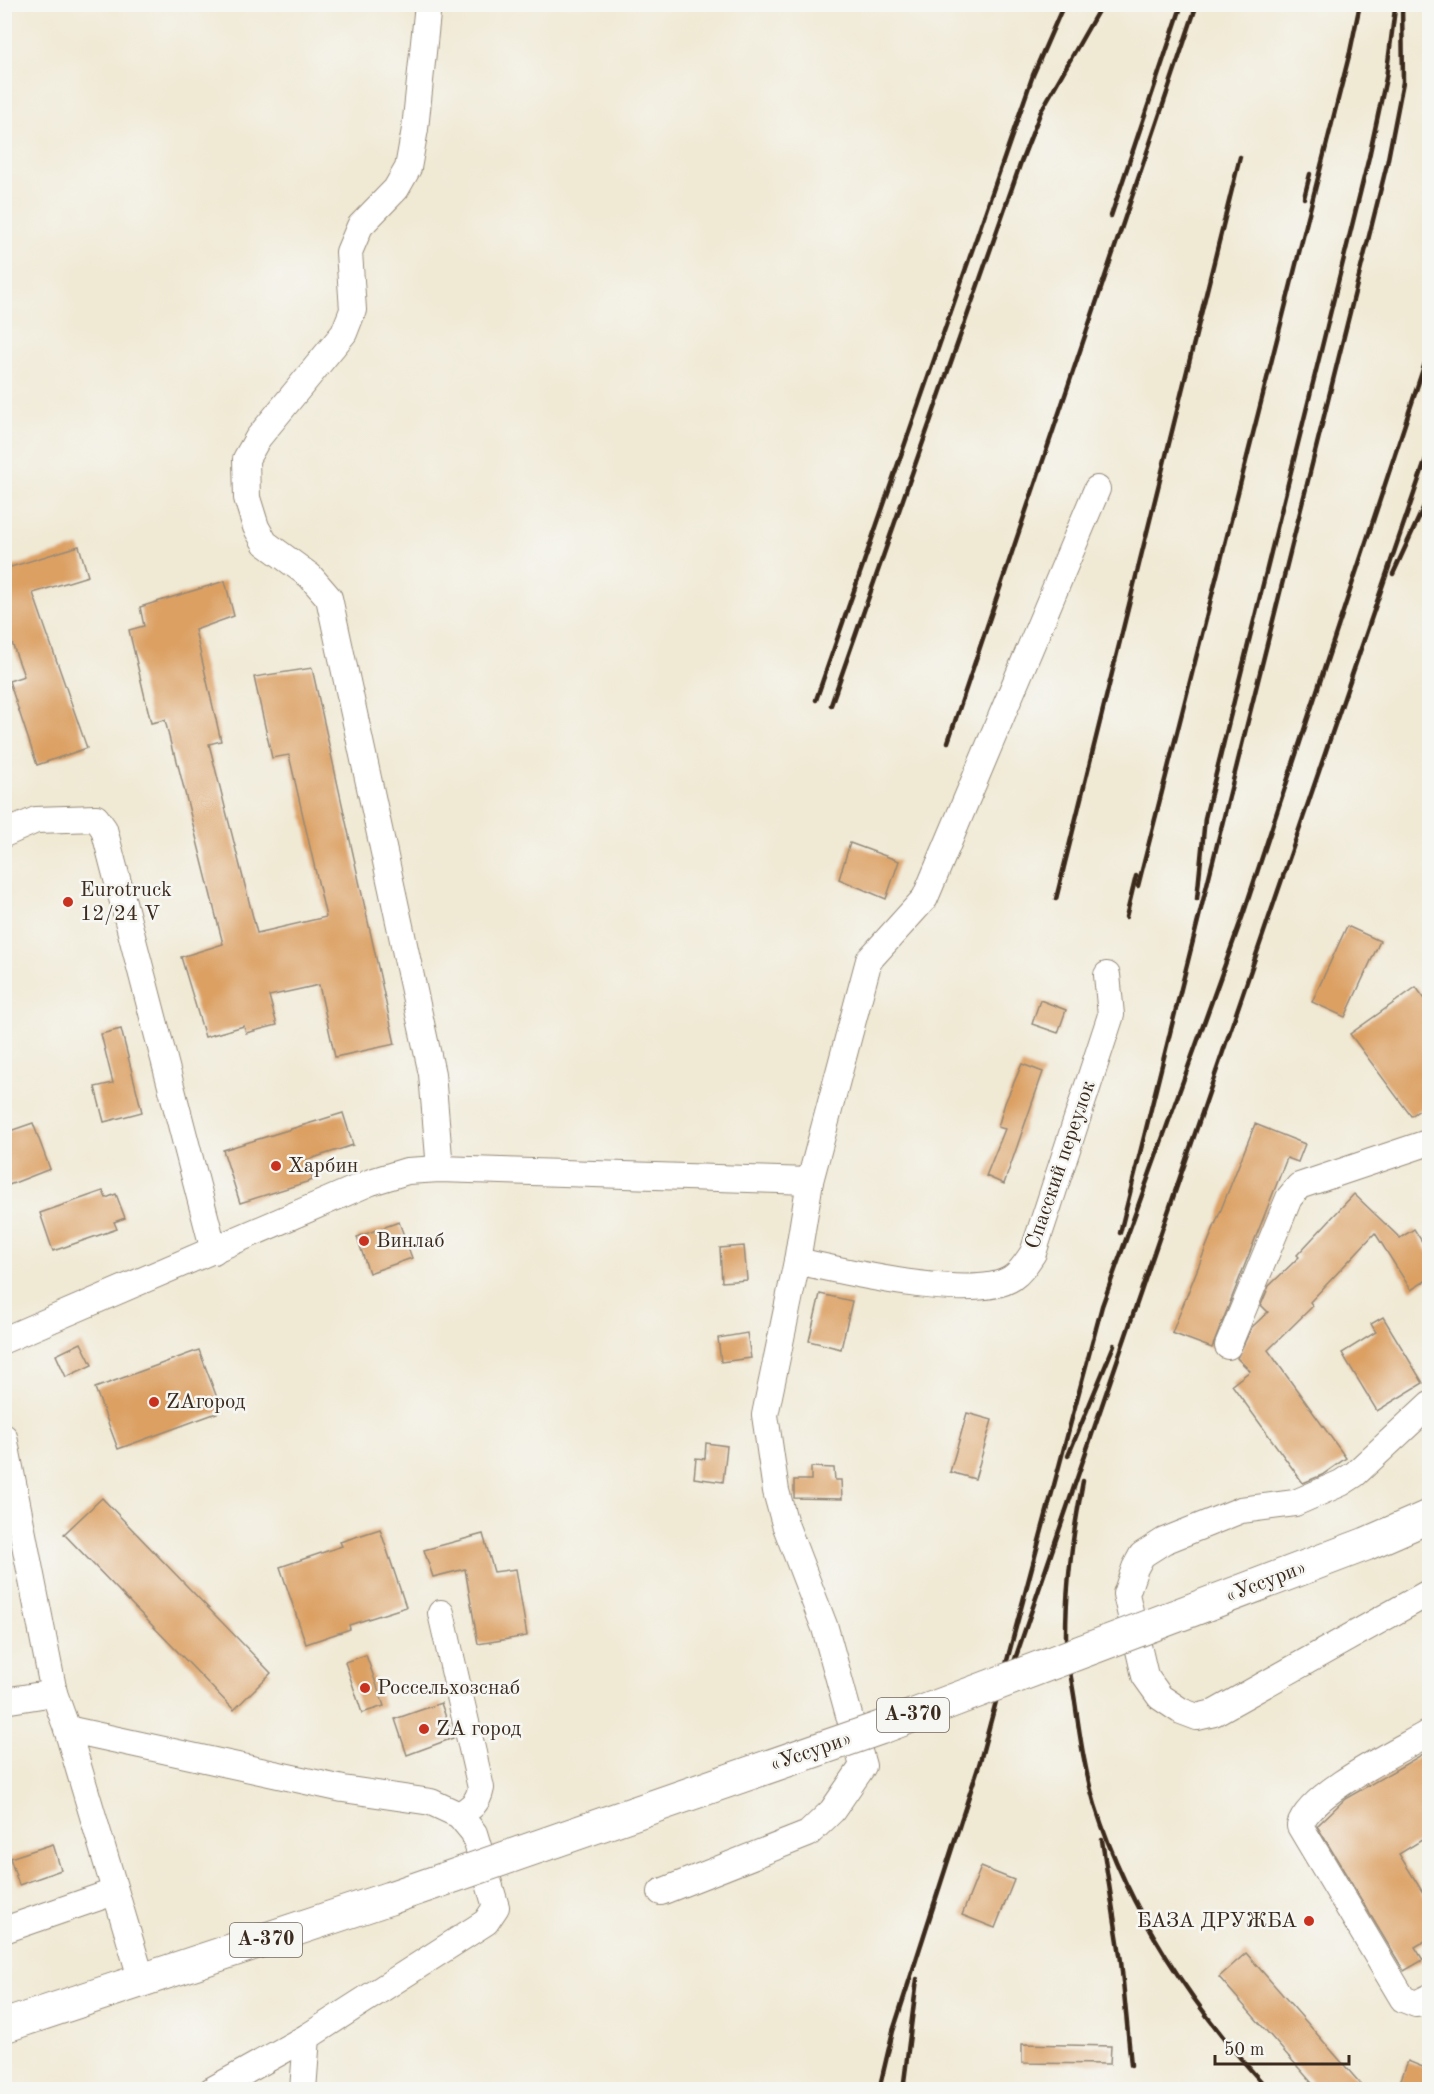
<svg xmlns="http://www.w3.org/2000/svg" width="1434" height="2094" viewBox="0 0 1434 2094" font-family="'Old Standard TT',serif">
	<rect width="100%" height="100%" fill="#f6f6f2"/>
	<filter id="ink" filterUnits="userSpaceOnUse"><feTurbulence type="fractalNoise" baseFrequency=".0167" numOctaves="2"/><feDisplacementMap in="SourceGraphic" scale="12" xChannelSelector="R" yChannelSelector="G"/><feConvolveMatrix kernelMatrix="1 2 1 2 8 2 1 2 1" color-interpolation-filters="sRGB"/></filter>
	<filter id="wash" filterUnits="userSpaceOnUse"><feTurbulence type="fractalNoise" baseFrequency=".008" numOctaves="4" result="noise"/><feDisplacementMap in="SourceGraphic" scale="24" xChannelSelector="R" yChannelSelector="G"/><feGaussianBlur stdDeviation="1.35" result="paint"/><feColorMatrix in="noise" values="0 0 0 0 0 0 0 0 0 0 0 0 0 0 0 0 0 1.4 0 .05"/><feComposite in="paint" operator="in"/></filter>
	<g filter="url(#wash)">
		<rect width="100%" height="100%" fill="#f0e9d4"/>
		<g id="blocks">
			<!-- building -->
			<g fill="#dca063">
				<polygon points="79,546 88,576 33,593 87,748 37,765 9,681 24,676 4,621 4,569"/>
				<polygon points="225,581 234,616 195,630 221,741 209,744 257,933 326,917 289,755 272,758 254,677 312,668 395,1044 335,1057 319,985 269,996 277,1025 246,1033 244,1026 205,1037 181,957 223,944 175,753 173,753 165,720 151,723 129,630 144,626 140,607"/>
				<polygon points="850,843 899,861 886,899 839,879"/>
				<polygon points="1347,926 1380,941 1345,1017 1312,1002"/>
				<polygon points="1416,987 1430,1006 1430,1103 1411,1116 1350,1034"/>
				<polygon points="1040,1000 1066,1010 1058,1033 1032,1024"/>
				<polygon points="121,1029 142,1112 104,1122 95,1087 113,1083 101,1034"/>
				<polygon points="1022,1064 1043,1072 1004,1184 986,1176 1005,1129 998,1127 1005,1103"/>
				<polygon points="343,1113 353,1145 307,1160 313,1180 240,1203 223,1150"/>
				<polygon points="33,1123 50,1169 9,1185 4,1171 4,1133"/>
				<polygon points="1255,1124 1305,1144 1298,1162 1287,1158 1212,1348 1172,1333"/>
				<polygon points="103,1191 106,1198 116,1194 125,1218 114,1222 117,1229 53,1251 40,1213"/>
				<polygon points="1354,1194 1400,1238 1414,1229 1430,1254 1430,1278 1411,1290 1375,1233 1310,1302 1313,1306 1268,1350 1346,1458 1322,1475 1303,1483 1232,1385 1250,1371 1237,1358 1252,1327 1268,1312 1261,1305 1269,1286 1299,1257 1297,1255"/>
				<polygon points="399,1222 412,1258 369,1273 357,1237"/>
				<polygon points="744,1246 747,1280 722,1282 720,1248"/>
				<polygon points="820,1294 852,1301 841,1349 809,1341"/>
				<polygon points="1383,1317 1423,1383 1377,1411 1342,1353 1376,1332 1371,1324"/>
				<polygon points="747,1333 751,1358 721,1362 718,1338"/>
				<polygon points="81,1343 92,1365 66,1377 56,1355"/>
				<polygon points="199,1350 222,1411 118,1449 95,1388"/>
				<polygon points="967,1413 992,1420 975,1479 950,1472"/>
				<polygon points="706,1443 727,1446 723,1482 694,1478 696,1458 705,1459"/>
				<polygon points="811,1467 834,1468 835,1480 841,1480 842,1499 794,1498 794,1480 811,1480"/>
				<polygon points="102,1498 271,1673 234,1710 64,1534"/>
				<polygon points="380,1529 406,1607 349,1625 350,1629 306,1644 280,1567 342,1546 340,1542"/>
				<polygon points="483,1534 494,1572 516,1569 527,1636 478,1644 465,1569 433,1577 424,1550"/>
				<polygon points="366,1655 384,1706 362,1713 345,1662"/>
				<polygon points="441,1703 453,1738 407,1755 395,1719"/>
				<polygon points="1430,1750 1430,1835 1399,1854 1430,1904 1430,1938 1415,1947 1423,1960 1404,1971 1317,1826 1345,1799"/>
				<polygon points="53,1844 61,1870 19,1885 10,1858"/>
				<polygon points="981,1867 1014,1880 995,1928 962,1915"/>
				<polygon points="1246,1953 1366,2090 1318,2090 1219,1977"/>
				<polygon points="1022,2044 1111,2046 1110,2064 1022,2063"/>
				<polygon points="1408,2061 1430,2070 1430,2090 1397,2090"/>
			</g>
		</g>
	</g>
	<g filter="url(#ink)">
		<use href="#blocks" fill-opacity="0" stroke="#968a79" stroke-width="1.5"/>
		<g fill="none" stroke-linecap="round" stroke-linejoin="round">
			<!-- minor casing -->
			<g stroke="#968a79" stroke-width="28">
				<g id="minor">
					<polyline points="428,4 415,129 408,168 396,189 360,226 349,252 353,310 344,333 258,438 246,459 247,498 256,527 265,543 310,576 329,598 432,1074 440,1169"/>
					<polyline points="4,834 36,820 96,818 104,829 214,1251"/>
					<path d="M797 1261C843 1271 974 1303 1012 1278 1021 1272 1027 1262 1033 1253L1111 1015 1107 975"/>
					<polyline points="4,1340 371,1182 407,1171 440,1169 810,1181"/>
					<polyline points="1228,1346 1289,1198 1299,1186 1430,1142"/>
					<polyline points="1430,1404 1355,1474 1341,1483 1295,1503 1241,1510 1164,1541 1142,1555 1135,1568 1126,1594 1145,1676 1160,1697 1181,1711 1197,1717 1214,1713 1430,1592"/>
					<polyline points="4,1437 54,1693 67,1729"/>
					<path d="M441 1613 481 1788C478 1803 471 1808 459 1815"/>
					<polyline points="4,1701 54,1693"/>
					<path d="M1430 1732C1398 1751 1309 1793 1300 1826L1403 1999 1416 2004 1430 1997"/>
					<polyline points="661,1892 808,1834 832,1811 863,1766 825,1628 785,1524 776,1491 765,1415 797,1261 810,1181 869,960 925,898 1097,489"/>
					<polyline points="4,1930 114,1892"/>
					<polyline points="142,1981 67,1729 343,1789 431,1802 459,1815 474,1833 496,1907 486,1922 307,2037 212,2090"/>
					<polyline points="303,2090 307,2037"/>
				</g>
			</g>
			<!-- highway casing -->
			<g stroke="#968a79" stroke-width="35">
				<polyline id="highway" points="4,2026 390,1898"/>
			</g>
			<!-- minor -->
			<use href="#minor" stroke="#fff" stroke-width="26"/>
			<!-- highway -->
			<use href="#highway" stroke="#fff" stroke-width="33"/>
			<!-- rail -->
			<g stroke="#3b2a1e" stroke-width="4.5">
				<polyline points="1304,198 1310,174"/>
				<polyline points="1111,216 1182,4"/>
				<polyline points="1393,574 1430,493"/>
				<polyline points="816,700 1033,75 1064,4"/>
				<polyline points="831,705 1021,162 1041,111 1102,4"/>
				<polyline points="948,742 1197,4"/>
				<polyline points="1138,886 1350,52 1360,4"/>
				<polyline points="1056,899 1240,157"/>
				<polyline points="1197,899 1205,818 1369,157 1386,78 1395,9"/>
				<polyline points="1126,917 1136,876"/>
				<polyline points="1120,1233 1387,164 1403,82 1402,4"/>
				<polyline points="1068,1456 1114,1345"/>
				<path d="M1083 1481C1073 1532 1066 1583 1066 1635 1066 1657 1072 1680 1075 1702 1080 1737 1085 1772 1095 1805 1128 1910 1194 2010 1269 2090"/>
				<polyline points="1012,1668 1430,447"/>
				<polyline points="1102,1840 1121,1961 1131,2065"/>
				<polyline points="879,2090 893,2031 979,1765 1102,1306 1244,912 1430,348"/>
				<polyline points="903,2090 917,1979"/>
			</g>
			<!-- highway-bridge casing -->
			<g stroke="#968a79" stroke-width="35" stroke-linecap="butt">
				<polyline id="highway-bridge" points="390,1898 880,1728 1366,1544 1430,1516"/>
			</g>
			<!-- highway-bridge -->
			<use href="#highway-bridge" stroke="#fff" stroke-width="33"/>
		</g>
	</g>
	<!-- markers -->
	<g fill="#c8321e" stroke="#f6f6f2" stroke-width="2">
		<circle cx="68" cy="902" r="6"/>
		<circle cx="276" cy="1166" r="6"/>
		<circle cx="364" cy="1241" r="6"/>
		<circle cx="154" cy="1402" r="6"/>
		<circle cx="365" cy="1688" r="6"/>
		<circle cx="424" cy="1729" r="6"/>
		<circle cx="1309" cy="1921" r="6"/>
	</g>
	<g text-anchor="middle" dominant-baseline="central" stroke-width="5" stroke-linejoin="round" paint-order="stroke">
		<!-- shield labels -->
		<g fill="#f6f6f2" stroke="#73675e" stroke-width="1.5">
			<rect x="877" y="1698" width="72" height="34" rx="4.5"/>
			<rect x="230" y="1923" width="72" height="34" rx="4.5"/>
		</g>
		<g font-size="20" font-weight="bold" fill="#3b2a1e">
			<text x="913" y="1715">А-370</text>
			<text x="266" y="1940">А-370</text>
		</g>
		<!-- poi labels -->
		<g font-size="21" fill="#3b2a1e" stroke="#f6f6f2" text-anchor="start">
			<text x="80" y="890">Eurotruck<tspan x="80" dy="24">12/24 V</tspan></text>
			<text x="288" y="1166">Харбин</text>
			<text x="376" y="1241">Винлаб</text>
			<text x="166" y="1402">ZAгород</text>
			<text x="377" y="1688">Россельхозснаб</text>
			<text x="436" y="1729">ZA город</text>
			<text x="1297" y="1921" text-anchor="end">БАЗА ДРУЖБА</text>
		</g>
		<!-- street labels -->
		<g font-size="21" fill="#3b2a1e" stroke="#f6f6f2">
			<text transform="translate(1061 1165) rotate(-71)">Спасский переулок</text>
			<text transform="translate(1266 1582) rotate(-21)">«Уссури»</text>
			<text transform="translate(811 1752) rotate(-19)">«Уссури»</text>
		</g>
	</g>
	<!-- margin -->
	<rect width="1434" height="2094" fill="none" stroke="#f6f6f2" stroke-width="24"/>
	<!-- scale -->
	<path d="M1215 2055v9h134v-9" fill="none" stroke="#3b2a1e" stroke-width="3"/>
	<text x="1224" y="2055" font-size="18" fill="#3b2a1e" stroke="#f6f6f2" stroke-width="4.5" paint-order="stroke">50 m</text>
</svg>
